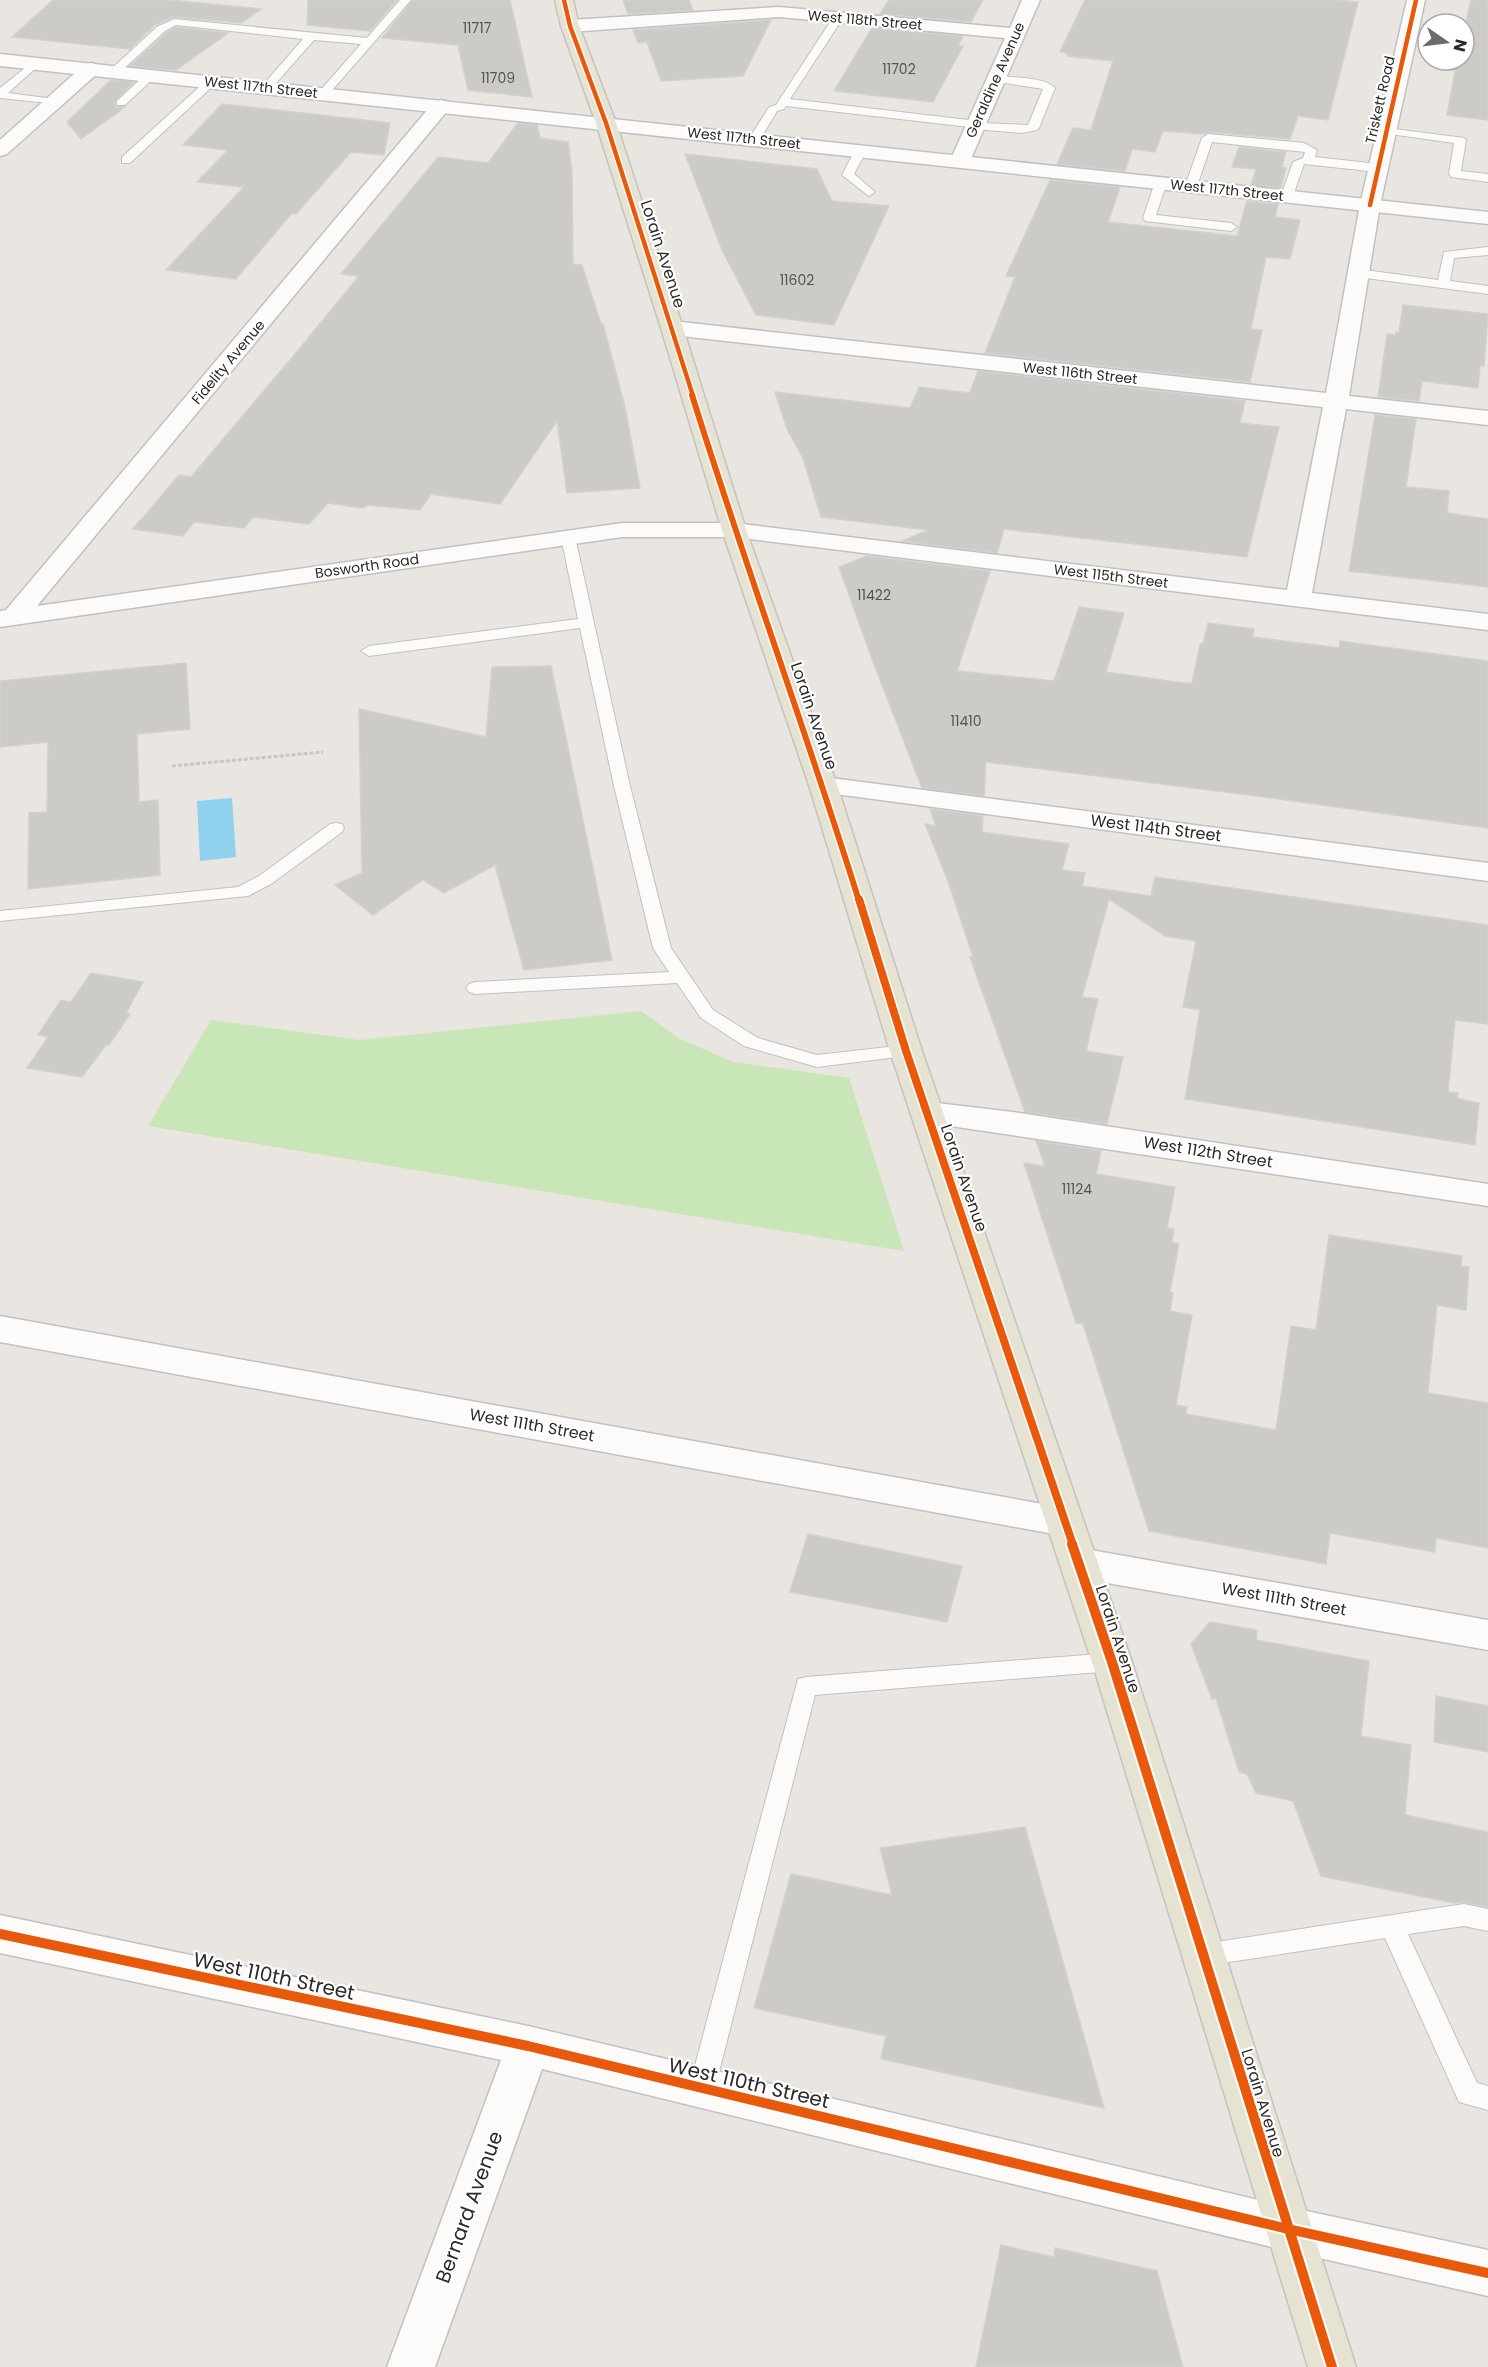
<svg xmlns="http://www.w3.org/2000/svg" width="1488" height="2367" viewBox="0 0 1488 2367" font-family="Poppins,sans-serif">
	<rect width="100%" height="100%" fill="#e9e5e0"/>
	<!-- green -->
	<polygon fill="#c8e6b7" points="641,1011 678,1038 733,1062 849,1078 904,1251 148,1126 211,1020 360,1040"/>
	<!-- water -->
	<polygon fill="#8fd1ef" points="232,798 236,857 200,861 197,801"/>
	<!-- building -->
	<g fill="#cdcbc7" stroke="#d4d1cc" stroke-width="1.5">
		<polygon points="53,0 170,0 261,9 241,23 173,17 155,25 130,49 12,37"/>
		<polygon points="308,0 397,0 370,31 307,25"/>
		<polygon points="413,0 510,0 532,97 468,90 458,45 382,38"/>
		<polygon points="623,0 689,0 693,10 628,14"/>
		<polygon points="889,0 983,0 971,22 880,14"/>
		<polygon points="1085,0 1335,0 1358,2 1328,120 1298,116 1290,139 1208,132 1203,134 1163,131 1155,152 1132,149 1125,171 1057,164 1073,128 1091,130 1113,61 1067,56 1068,53 1060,52"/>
		<polygon points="1471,0 1488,0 1488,120 1447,115 1457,60 1464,60 1464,30"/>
		<polygon points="771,20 743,76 661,81 647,42 638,43 633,30"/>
		<polygon points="176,27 228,33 176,70 130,66 166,33"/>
		<polygon points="872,28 963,36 958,46 963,46 933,102 834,91"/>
		<polygon points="111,80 134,82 115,101 115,107 125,107 81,139 67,122"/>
		<polygon points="222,104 390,123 384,155 351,152 296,214 292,213 236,279 166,270 244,187 197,182 228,150 183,145"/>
		<polygon points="518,123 537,125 540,138 568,142 572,172 573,264 582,265 601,324 603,324 625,407 640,488 567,493 557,421 500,504 431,494 420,510 368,505 362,508 328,503 309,524 253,517 244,528 194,522 183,536 133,529 179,475 191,477 301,347 359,276 341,274 438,157 488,163"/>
		<polygon points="1239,147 1286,152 1282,167 1286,168 1281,188 1251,185 1256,169 1232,167"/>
		<polygon points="685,154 817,169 832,201 889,206 834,325 756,315 722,250"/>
		<polygon points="1050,180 1120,187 1108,222 1237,236 1247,201 1278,204 1275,217 1300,220 1290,259 1266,257 1251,329 1262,330 1250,382 985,353 1015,277 1006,276"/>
		<polygon points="1403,305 1488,314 1484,366 1480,366 1478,388 1422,381 1419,401 1378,397 1387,334 1395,335 1396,332 1399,332"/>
		<polygon points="978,371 1245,401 1240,423 1279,427 1247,557 1004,529 997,553 902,541 928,530 821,517 803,458 787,429 775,392 910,408 919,387 970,393"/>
		<polygon points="1375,415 1416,419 1406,487 1449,491 1447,513 1488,519 1488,587 1349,571"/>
		<polygon points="867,556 990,571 957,671 1054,681 1079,607 1124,613 1106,672 1183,683 1192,683 1200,644 1203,644 1208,623 1254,629 1253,637 1339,648 1340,641 1488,661 1488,828 1257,796 986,762 984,796 922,788 872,659 839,567"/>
		<polygon points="186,663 190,729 137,734 139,802 158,800 160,875 28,889 29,813 47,812 48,742 0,747 0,681"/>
		<polygon points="551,666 612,960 524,970 495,865 444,893 423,880 373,915 335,885 362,873 359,709 486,737 492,667"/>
		<polygon points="930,809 983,816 982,832 1069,844 1062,870 1085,873 1082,886 1151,896 1155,877 1488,925 1488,1024 1455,1020 1448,1092 1458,1093 1457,1098 1464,1100 1479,1103 1475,1145 1185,1099 1200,1010 1183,1007 1196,941 1165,936 1109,899 1082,997 1098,999 1086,1051 1123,1057 1107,1124 1025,1112 970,957 973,957 948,881 925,824 936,826"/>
		<polygon points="91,973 143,982 126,1013 130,1014 109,1045 106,1045 82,1077 27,1068 48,1037 38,1035 61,1000 71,1002"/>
		<polygon points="1036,1141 1101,1151 1096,1174 1175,1187 1167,1228 1174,1229 1172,1242 1179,1244 1170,1292 1173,1293 1170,1311 1192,1315 1176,1405 1187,1407 1186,1414 1276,1430 1291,1326 1316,1330 1329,1235 1462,1256 1461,1266 1469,1267 1466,1310 1437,1305 1428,1393 1488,1403 1488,1548 1436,1538 1435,1552 1330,1533 1326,1564 1149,1531 1083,1324 1076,1323 1024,1163 1045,1166"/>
		<polygon points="808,1534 962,1566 947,1622 790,1592"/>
		<polygon points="1210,1622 1257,1630 1256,1640 1369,1661 1361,1736 1411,1745 1405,1815 1488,1832 1488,1907 1464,1902 1454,1903 1321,1876 1293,1801 1256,1793 1247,1774 1239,1772 1216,1698 1212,1699 1191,1644"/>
		<polygon points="1436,1696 1488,1706 1488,1752 1434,1742"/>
		<polygon points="1025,1827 1104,2108 881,2059 886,2036 754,2008 791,1874 892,1895 880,1848"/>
		<polygon points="1001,2245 1054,2257 1055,2248 1157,2271 1183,2367 976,2367"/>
	</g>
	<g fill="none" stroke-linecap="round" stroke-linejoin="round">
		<!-- service casing -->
		<g stroke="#c2c1c2" stroke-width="2">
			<g id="service">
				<polygon points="400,0 411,0 327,96 319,96 319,92 361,44 314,40 270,90 266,91 260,88 262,86 303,39 176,25 165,31 119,73 111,73 109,71 157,27 174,19 367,38"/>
				<path d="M838 15 843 18 790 99 977 121 982 123 1028 125 1043 89 992 81 990 79 996 76C1013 78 1042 76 1055 88L1039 128 1037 130 1021 133 975 129 970 127 786 106 784 109 777 111 759 141H751L749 139 769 107 776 105 834 16Z"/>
				<polygon points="35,60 41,63 39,65 8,93 54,99 58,100 58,104 0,98 0,88"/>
				<polygon points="151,72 155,73 155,77 125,105 117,105 117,101 147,73"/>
				<polygon points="211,79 215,80 215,84 130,163 122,163 122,157 207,80"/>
				<polygon points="1387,128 1464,138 1466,140 1461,171 1488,174 1488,182 1451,177 1449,174 1454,143 1383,133 1381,131"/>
				<polygon points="1208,134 1304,143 1317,150 1315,157 1378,164 1384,168 1378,172 1304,164 1293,196 1287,200 1281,196 1293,162 1303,158 1305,152 1212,142 1197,186 1191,190 1187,189 1185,186 1202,138"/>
				<polygon points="861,146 867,150 854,174 875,192 869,196 842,175 855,150"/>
				<polygon points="1161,178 1167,182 1156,215 1231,223 1237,227 1231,231 1145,221 1143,218 1155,182"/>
				<polygon points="1488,247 1488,255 1454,258 1450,281 1488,286 1488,294 1358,277 1352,273 1358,269 1438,280 1444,252"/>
				<polygon points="568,533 575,537 630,786 671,948 713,1010 758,1038 817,1055 906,1045 913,1047 915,1051 913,1055 817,1067 744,1046 701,1018 677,983 475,994 469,992 466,988 469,984 475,982 669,972 653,948 614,786 580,628 369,656 361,651 369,646 578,619 561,537"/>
				<polygon points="336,823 342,824 344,828 342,832 271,884 248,896 0,921 0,911 238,887 259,876 330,824"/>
				<polygon points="1112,1653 1120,1655 1124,1662 1120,1669 1112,1671 815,1695 715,2088 711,2097 702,2100 693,2097 689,2088 798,1679 806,1677"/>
				<polygon points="1464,1904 1488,1909 1488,1931 1464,1926 1408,1934 1477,2083 1488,2086 1488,2110 1459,2102 1385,1938 1203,1966 1194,1963 1190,1955 1194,1947 1203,1944"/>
			</g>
		</g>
		<!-- minor casing -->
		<g stroke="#c2c1c2" stroke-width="3">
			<g id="minor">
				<polygon points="1022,0 1040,0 970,161 967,165 953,165 950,161 1005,38 779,17 570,32 564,30 561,26 564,22 570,20 779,7 1010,28"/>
				<polygon points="91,63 98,65 100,69 98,73 7,154 0,156 0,140 84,65"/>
				<polygon points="441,100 448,102 451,106 448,110 37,606 622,523 734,523 1287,590 1323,407 672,335 664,333 661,328 664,323 672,321 1326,393 1360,205 1363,201 1370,199 1377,201 1380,205 1349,396 1488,411 1488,425 1346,409 1312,593 1488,614 1488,630 734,537 622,537 0,627 0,611 6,610 434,102"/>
				<polygon points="823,777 1488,863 1488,881 813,791 809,785 813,779"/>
				<polygon points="928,1102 1013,1112 1488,1184 1488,1206 917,1121 912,1113 917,1105"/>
				<polygon points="0,1316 1065,1508 1078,1512 1084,1522 1078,1532 1065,1536 0,1342"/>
				<polygon points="1079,1548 1488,1620 1488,1650 1079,1578 1066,1573 1060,1563 1066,1553"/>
				<polygon points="0,1915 528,2026 1288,2207 1488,2250 1488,2296 1288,2251 542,2069 435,2367 387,2367 501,2060 0,1953"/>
			</g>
		</g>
		<!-- tertiary casing -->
		<g stroke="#c2c1c2" stroke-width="3">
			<polygon id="tertiary" points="1407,0 1425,0 1380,205 1377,209 1370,211 1363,209 1360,205"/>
		</g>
		<!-- secondary casing -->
		<g stroke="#c2c1c2" stroke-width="3">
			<polygon id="secondary" points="0,54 1488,212 1488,224 0,66"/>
		</g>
		<!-- primary casing -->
		<g stroke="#c4c3c1" stroke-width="3">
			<polygon id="primary" points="555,0 573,0 579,26 616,123 683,328 746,530 837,785 922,1051 1132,1662 1356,2367 1308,2367 1092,1662 890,1051 809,785 722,530 661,328 596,123 561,26"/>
		</g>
		<!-- path -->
		<polyline stroke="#c8c7c7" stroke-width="3" stroke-dasharray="4 2" stroke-linecap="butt" points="172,766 323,752"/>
		<!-- service -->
		<use href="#service" fill="#fcfbfa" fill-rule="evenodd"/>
		<!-- minor -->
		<use href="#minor" fill="#fcfbfa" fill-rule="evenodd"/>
		<!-- tertiary -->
		<use href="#tertiary" fill="#fcfbfa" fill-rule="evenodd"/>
		<!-- secondary -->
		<use href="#secondary" fill="#fcfbfa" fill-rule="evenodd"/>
		<!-- primary -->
		<use href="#primary" fill="#e7e3d2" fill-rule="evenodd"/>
		<!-- cycleway-far3 casing -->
		<g stroke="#fff" stroke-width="7">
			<g id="cycleway-far3">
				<polyline points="564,0 570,26 606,123 693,396"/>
				<polyline points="1370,205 1416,0"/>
			</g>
		</g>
		<!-- cycleway-far2 casing -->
		<g stroke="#fff" stroke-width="9">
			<path id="cycleway-far2" d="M692 395C745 565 806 731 859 901"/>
		</g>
		<!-- cycleway-far1 casing -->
		<g stroke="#fff" stroke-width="11">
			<polyline id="cycleway-far1" points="859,899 906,1051 1073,1545"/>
		</g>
		<!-- cycleway casing -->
		<g stroke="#fff" stroke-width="14">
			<g id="cycleway">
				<polyline points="1072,1544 1112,1662 1332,2367"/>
				<polyline points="0,1934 528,2046 1288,2229 1488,2273"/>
			</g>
		</g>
		<!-- cycleway-far3 -->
		<use href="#cycleway-far3" stroke="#e8590c" stroke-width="4.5"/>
		<!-- cycleway-far2 -->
		<use href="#cycleway-far2" stroke="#e8590c" stroke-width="6"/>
		<!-- cycleway-far1 -->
		<use href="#cycleway-far1" stroke="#e8590c" stroke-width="8"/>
		<!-- cycleway -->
		<use href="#cycleway" stroke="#e8590c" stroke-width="10"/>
	</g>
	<g text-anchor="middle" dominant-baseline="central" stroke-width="4.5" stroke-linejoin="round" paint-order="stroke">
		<!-- far-street labels -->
		<g font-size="14" fill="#2a2a2a" stroke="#fff">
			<text transform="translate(865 20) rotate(5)">West 118th Street</text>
			<text transform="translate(995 80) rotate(-66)">Geraldine Avenue</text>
			<text transform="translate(261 87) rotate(6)">West 117th Street</text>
			<text transform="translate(1380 100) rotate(-77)">Triskett Road</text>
			<text transform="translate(744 138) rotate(6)">West 117th Street</text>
			<text transform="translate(1227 190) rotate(6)">West 117th Street</text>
			<text transform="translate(228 362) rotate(-50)">Fidelity Avenue</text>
			<text transform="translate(1080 373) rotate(6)">West 116th Street</text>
			<text transform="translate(367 566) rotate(-8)">Bosworth Road</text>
			<text transform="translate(1111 576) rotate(7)">West 115th Street</text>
		</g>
		<!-- number labels -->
		<g font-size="14" fill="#545453">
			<text x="477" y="28">11717</text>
			<text x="899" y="69">11702</text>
			<text x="498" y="78">11709</text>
			<text x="797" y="280">11602</text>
			<text x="874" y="595">11422</text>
			<text x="966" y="721">11410</text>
			<text x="1077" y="1189">11124</text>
		</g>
		<!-- street labels -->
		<g font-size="16" fill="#2a2a2a" stroke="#fff">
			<text transform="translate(663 254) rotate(72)">Lorain Avenue</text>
			<text transform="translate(814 716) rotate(71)">Lorain Avenue</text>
			<text transform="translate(1156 828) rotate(7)">West 114th Street</text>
			<text transform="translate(1208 1152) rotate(9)">West 112th Street</text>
			<text transform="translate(964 1178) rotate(71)">Lorain Avenue</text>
			<text transform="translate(532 1425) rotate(10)">West 111th Street</text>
			<text transform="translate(1284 1599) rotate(10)">West 111th Street</text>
			<text transform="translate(1118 1639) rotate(72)">Lorain Avenue</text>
			<text transform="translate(1263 2103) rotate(73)">Lorain Avenue</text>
		</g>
		<!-- near-street labels -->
		<g font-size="20" fill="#2a2a2a" stroke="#fff">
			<text transform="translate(274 1976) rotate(12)">West 110th Street</text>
			<text transform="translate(749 2083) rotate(13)">West 110th Street</text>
			<text transform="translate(469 2207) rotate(-70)">Bernard Avenue</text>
		</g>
	</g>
	<!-- north arrow -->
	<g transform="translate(1446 42) rotate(104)"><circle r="28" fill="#ffffff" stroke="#aaaaaa" stroke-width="1.5"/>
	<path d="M0-4.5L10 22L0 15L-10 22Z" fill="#6d6b6a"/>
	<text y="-9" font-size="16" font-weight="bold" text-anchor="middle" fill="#2a2a2a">N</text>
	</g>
</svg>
